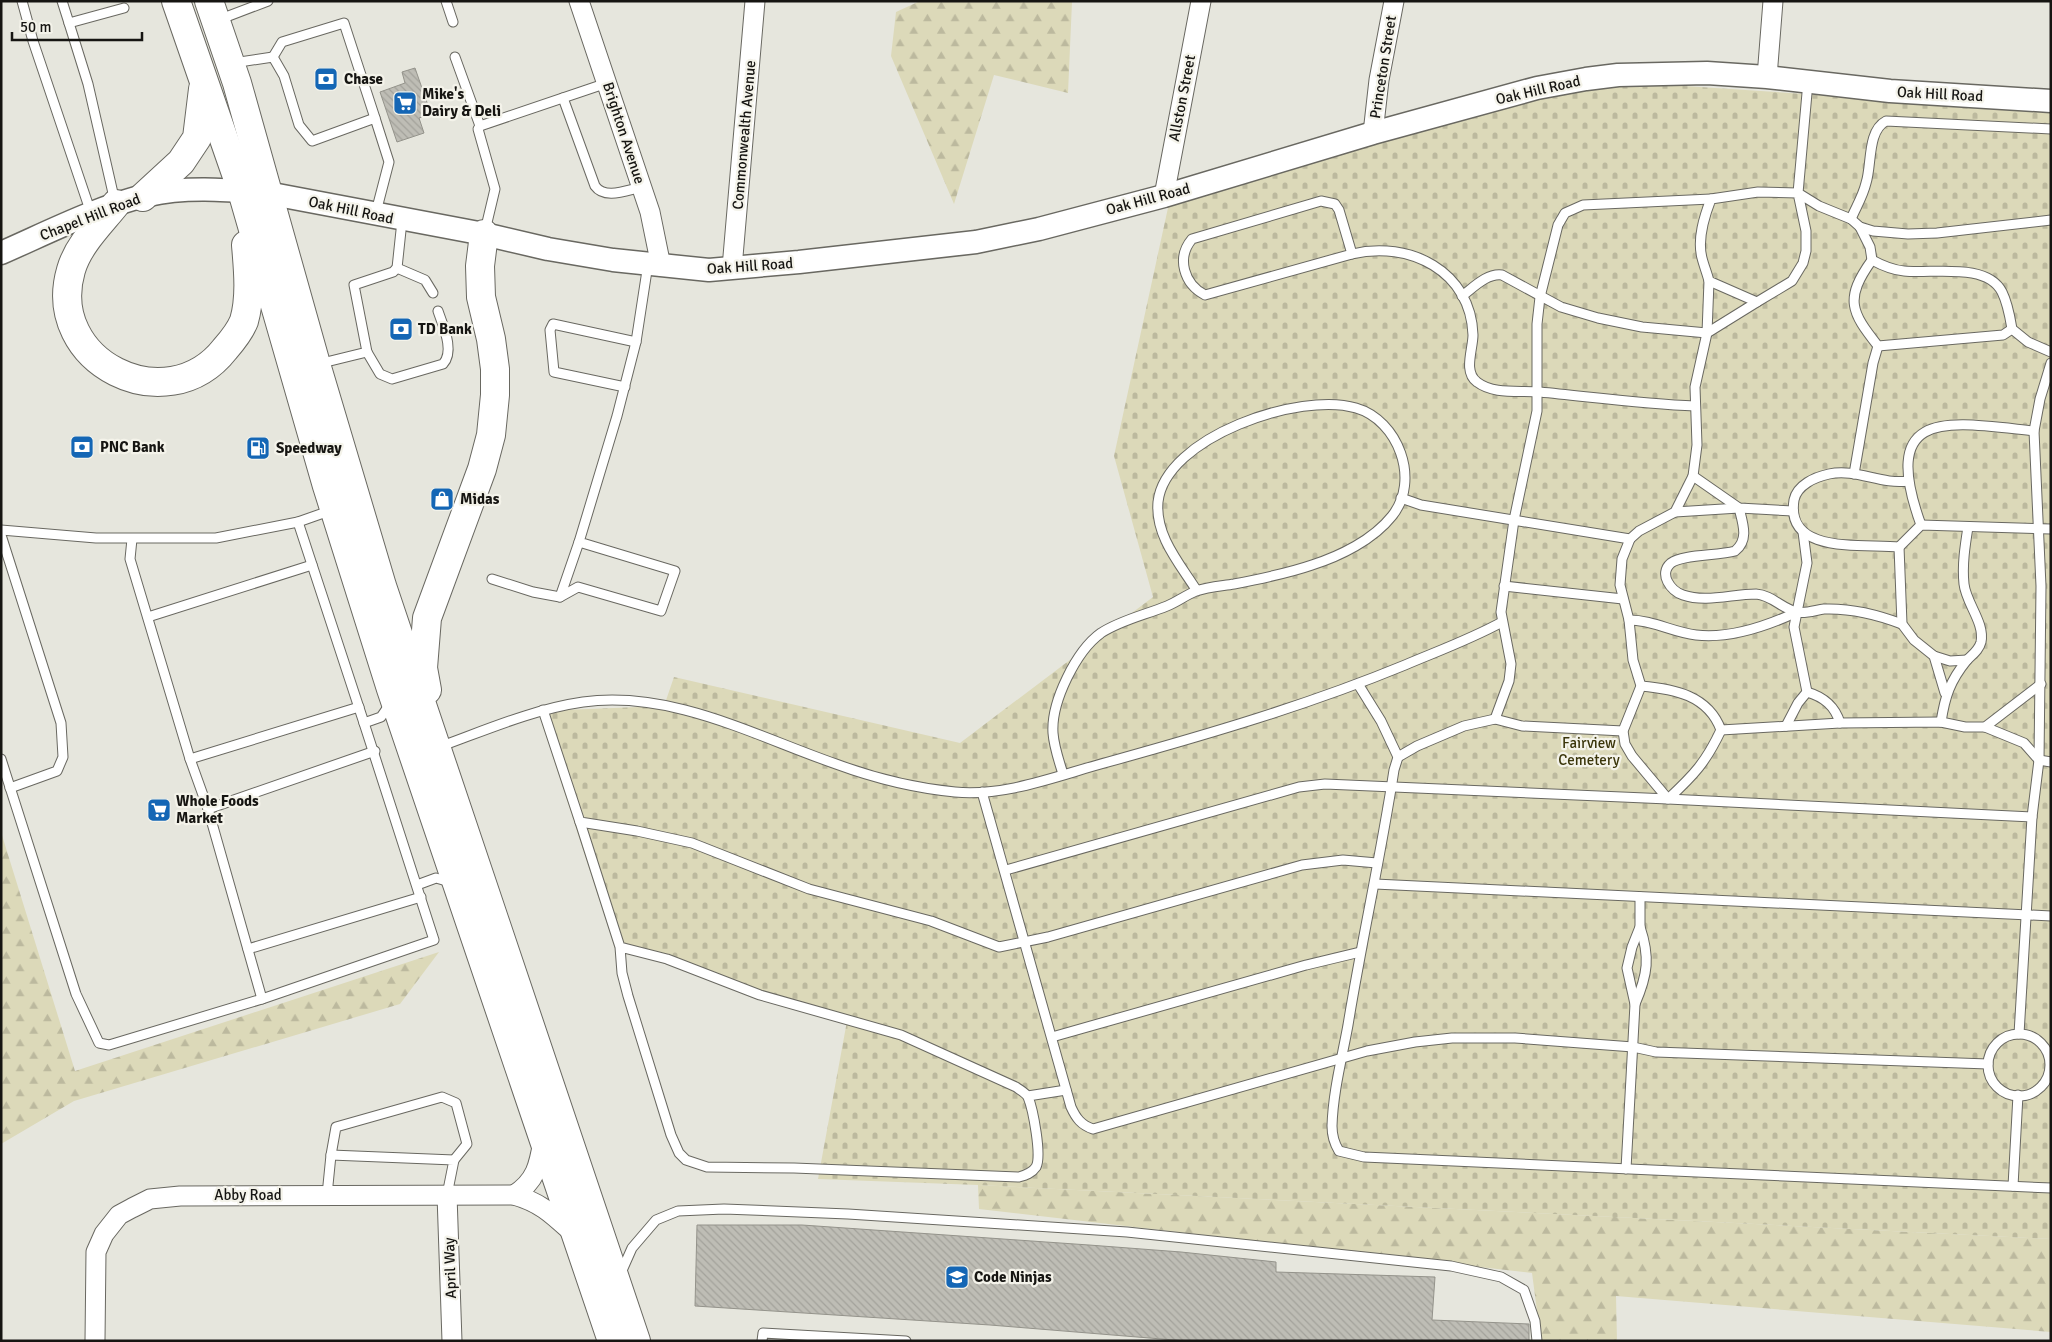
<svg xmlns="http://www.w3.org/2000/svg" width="2052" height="1342" viewBox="0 0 2052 1342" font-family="Signika,sans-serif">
	<defs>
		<pattern id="forest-firs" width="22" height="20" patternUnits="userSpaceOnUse" patternTransform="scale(1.25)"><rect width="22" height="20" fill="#dcd9b9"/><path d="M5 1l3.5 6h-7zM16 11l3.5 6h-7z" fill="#bcb99e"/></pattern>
		<pattern id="cemetery-stones" width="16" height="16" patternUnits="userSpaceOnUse" patternTransform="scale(1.25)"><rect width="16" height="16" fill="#dcd9b9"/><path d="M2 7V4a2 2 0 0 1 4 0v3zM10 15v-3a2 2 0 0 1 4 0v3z" fill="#bcb99e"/></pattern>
		<pattern id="building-back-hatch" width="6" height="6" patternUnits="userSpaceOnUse" patternTransform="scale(1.25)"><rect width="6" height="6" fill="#bebdb5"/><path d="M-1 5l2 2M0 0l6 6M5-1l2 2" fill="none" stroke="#a3a29b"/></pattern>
	</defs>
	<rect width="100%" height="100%" fill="#e6e6dd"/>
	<!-- forest -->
	<g fill="url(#forest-firs)">
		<polygon points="920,1 1072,2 1068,93 994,75 954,204 891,56 896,12"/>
		<polygon points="1,832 75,1071 439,952 400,1004 74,1101 1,1144"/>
		<polygon points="978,1185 2051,1239 2051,1332 1616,1296 1617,1341 1541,1341 1532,1273 979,1209"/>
	</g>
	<!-- cemetery -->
	<polygon fill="url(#cemetery-stones)" points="1577,79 2051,110 2051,1239 978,1185 818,1179 847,1021 615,948 538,711 664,706 674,677 960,743 1153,597 1114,456 1171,194"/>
	<!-- building -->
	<g fill="url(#building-back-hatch)" stroke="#94938b">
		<polygon points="415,68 431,114 419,118 424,133 397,142 380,92 405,83 402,72"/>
		<polygon points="697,1225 802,1225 1089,1245 1181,1252 1276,1262 1276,1272 1435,1277 1432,1320 1529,1324 1529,1341 1186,1341 990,1325 695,1306"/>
	</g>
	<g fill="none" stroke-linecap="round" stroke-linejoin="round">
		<!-- service casing -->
		<g stroke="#696861" stroke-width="11">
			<g id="service">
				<polyline points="22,1 33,41 91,213"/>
				<polyline points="62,1 69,23 124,8"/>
				<polyline points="446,1 453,22"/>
				<polyline points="218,20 268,1"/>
				<polyline points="69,23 88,84 115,202"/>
				<polyline points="273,57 282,42 344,23 375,118"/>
				<polyline points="455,57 480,126 478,129 495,189 485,231"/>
				<polyline points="233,63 273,57 284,76 299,125 312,141 375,118 389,162 376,212"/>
				<path d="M1808 82 1798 193 1806 231V251L1803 263 1792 281 1757 302 1709 281C1707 273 1704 266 1702 258 1697 239 1704 217 1711 199L1758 192 1798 193 1819 206 1851 219 1860 227 1873 231 1908 234 1937 233 2051 220"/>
				<path d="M563 98 595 186C605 200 627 190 642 187"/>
				<polyline points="480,126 607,83"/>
				<path d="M1321 201 1335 204 1339 210 1352 254 1205 295C1184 284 1176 258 1192 239Z"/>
				<path d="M1851 219C1856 207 1863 196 1866 183 1872 165 1867 131 1886 121L2051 129"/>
				<path d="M1860 227 1870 247 1872 260C1883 266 1892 270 1904 271 1932 274 1987 262 2002 292 2008 304 2010 317 2012 329L2028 342 2051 352"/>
				<path d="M1352 254C1409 240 1471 271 1473 335 1473 349 1463 372 1477 382 1494 395 1519 390 1540 392 1592 397 1643 404 1695 406"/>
				<path d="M1872 260C1844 299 1851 312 1878 346L2003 335 2012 329"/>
				<polyline points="397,268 402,221"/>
				<polyline points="397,268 425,280 433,293"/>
				<path d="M1462 296C1474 287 1487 273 1502 275L1561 307 1598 318 1642 327 1707 333 1757 302"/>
				<path d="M367 352 380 374 392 379 443 364C455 351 443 326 438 311"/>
				<polyline points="318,364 367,352 354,285 393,272 397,268"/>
				<polyline points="625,387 554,372 550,330 553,324 636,342"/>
				<polyline points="1854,474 1873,363 1878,346"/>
				<polyline points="1693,476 1739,508 1793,511"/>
				<path d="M1908 481C1881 485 1856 468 1829 474 1815 477 1797 485 1794 500 1785 556 1866 543 1899 547L1921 525 2051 529"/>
				<polyline points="1401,498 1421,505 1630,539 1639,531 1675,512 1693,476 1697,445 1695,387 1707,333 1709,281"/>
				<path d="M1675 512 1739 508C1743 524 1749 540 1735 551 1718 556 1683 554 1671 563 1658 574 1671 591 1683 595 1706 603 1732 594 1756 594 1772 595 1782 609 1797 612 1805 614 1816 610 1824 609 1852 608 1876 614 1902 624"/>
				<polyline points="298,522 364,723 381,717 390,704"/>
				<path d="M1921 525C1878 406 1948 422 2034 431"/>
				<polyline points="1,530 96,538 216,538 298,522 332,510"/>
				<polyline points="1,535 61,723 63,757 57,771 10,788"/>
				<polyline points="132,539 130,559 190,759 208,809 262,999"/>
				<polyline points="1630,539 1622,559 1620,585 1629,620 1633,660 1641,686 1623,731 1625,744 1632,756 1668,799 2032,817"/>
				<polyline points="1899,547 1902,624 1914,640 1934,656 1945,693"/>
				<polyline points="492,579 533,592 560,597 578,587 661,611 675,571 579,542 617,416 636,342 648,264"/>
				<polyline points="1504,586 1623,599"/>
				<polyline points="560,597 579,542"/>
				<polyline points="148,617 312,565"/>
				<path d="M1629 620C1653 620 1672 632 1696 635 1730 639 1767 626 1797 612L1807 563 1803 532"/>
				<polyline points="1934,656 1950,661 1967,660"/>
				<path d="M1358 684 1381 721 1398 757 1394 770C1381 855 1362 939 1348 1025 1342 1058 1333 1092 1332 1126 1332 1136 1334 1143 1339 1151L1364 1157 2051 1188"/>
				<path d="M1807 692C1824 697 1835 706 1840 723"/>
				<polyline points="543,710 580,822 637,831 692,843 809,889 931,921 999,947 1048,937 1302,865 1343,860 1377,863"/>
				<polyline points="1495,719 1509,681 1511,664 1501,612 1514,520 1537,411 1537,324 1540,297 1558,225 1565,213 1583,205 1711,199"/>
				<path d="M1941 722C1945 696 1950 681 1967 660 1973 654 1979 650 1981 642 1985 623 1966 603 1964 584 1962 565 1965 546 1968 527"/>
				<polyline points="1786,726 1798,703 1807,692 1794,627 1797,612"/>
				<polyline points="1985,727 2024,743 2039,760 2051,762"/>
				<polyline points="1721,730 1840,723 1941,722 1965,727 1985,727 2041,684"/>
				<path d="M439 747C486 730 534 709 583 702 672 690 755 736 836 764 874 778 914 788 955 792 1006 797 1059 775 1108 762 1209 734 1308 705 1405 665 1438 651 1471 639 1502 622"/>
				<polyline points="1398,757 1417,746 1464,726 1495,719 1522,726 1623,731"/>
				<polyline points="1,759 76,994 99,1043 109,1045 262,999 434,940 364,723"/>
				<polyline points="190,759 359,707"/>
				<path d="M1063 774C1059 761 1054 747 1053 733 1051 702 1076 651 1101 633 1121 620 1145 615 1167 606 1177 602 1186 595 1196 591 1208 587 1222 586 1234 584 1260 579 1286 574 1312 565 1340 556 1373 540 1392 516 1421 480 1398 420 1356 408 1301 391 1165 437 1158 502 1155 536 1180 564 1197 591"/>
				<path d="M982 792 1071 1107C1076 1118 1081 1125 1093 1129L1367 1051 1415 1042 1452 1038H1515L1633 1047 1656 1052 1988 1064"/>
				<polyline points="208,809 375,751"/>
				<path d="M580 822 620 947 667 959 760 995 901 1035 1016 1087C1020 1090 1026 1093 1028 1097 1033 1109 1042 1156 1036 1167 1032 1173 1026 1175 1019 1177L794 1168 707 1167 686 1160 679 1153 671 1135 628 996 622 973 620 947"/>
				<path d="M1006 870 1299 787 1325 784 1668 799C1694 775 1706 762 1721 730 1708 695 1674 689 1641 686"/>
				<polyline points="1375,884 2051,916"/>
				<polyline points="417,885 436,878 450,882"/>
				<polyline points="248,949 421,897"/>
				<path d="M1635 1004C1648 974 1650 957 1640 927"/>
				<polyline points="2019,1034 2032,817 2039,760 2041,586 2034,431 2040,399 2051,363"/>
				<circle cx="2019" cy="1065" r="31"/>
				<polyline points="1052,1037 1306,965 1360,952"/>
				<polyline points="1028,1096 1066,1090"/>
				<polyline points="331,1155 336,1127 442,1097 456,1103 467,1144 454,1160"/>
				<polyline points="1626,1169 1635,1004 1627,968 1632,947 1640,927 1640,897"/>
				<polyline points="2013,1186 2018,1095"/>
				<polyline points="327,1195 331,1155 454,1160 447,1195"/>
				<polyline points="620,1275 632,1248 656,1220 678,1211 724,1209 848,1214 1127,1232 1451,1266 1501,1277 1524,1290 1535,1321 1537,1341"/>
				<polyline points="762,1341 763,1333 906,1341"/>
			</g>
		</g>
		<!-- minor casing -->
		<g stroke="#696861" stroke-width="21">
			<g id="minor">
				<polyline points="579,1 650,212 661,266"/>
				<polyline points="1767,77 1773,1"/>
				<polyline points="1373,133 1379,80 1394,1"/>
				<polyline points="1164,196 1201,1"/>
				<polyline points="732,268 755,1"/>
				<polyline points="447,1195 452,1341"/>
				<path d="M514 1195C536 1181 539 1165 543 1141"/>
				<path d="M95 1341 96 1252 104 1234 119 1215 132 1208 150 1199 180 1196 514 1195C542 1203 553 1215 574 1234"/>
			</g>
		</g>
		<!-- tertiary casing -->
		<g stroke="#696861" stroke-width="25">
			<path id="tertiary" d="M1 253C49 232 97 207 148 195 186 186 229 190 267 193L484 234 548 249 613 260 709 270 799 262 976 242 1039 229 1164 196 1373 133 1537 88 1586 79 1618 75 1707 73 1767 77 1890 91 2051 101"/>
		</g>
		<!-- trunk casing -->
		<g stroke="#696861" stroke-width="30">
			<g id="trunk">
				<polyline points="176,1 242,191 327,486 391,689 612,1341"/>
				<polyline points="209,1 237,83 316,364 382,586 636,1341"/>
				<polyline points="143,197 181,162 197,138 203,89"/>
				<path d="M116 204C100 224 78 245 71 270 44 362 167 423 225 349 232 341 240 331 244 321 251 297 248 269 246 245"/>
				<polyline points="427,690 423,668 427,618 482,469 491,435 495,395 495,369 491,339 481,297 480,266 484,234"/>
			</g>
		</g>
		<!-- service -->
		<use href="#service" stroke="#fff" stroke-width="9"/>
		<!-- minor -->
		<use href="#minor" stroke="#fff" stroke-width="19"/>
		<!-- tertiary -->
		<use href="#tertiary" stroke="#fff" stroke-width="22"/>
		<!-- trunk -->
		<use href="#trunk" stroke="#fff" stroke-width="28"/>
	</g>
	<!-- icons -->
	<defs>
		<g id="bank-square" transform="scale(1.25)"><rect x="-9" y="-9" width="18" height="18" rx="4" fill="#1466b5" stroke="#f4f3ea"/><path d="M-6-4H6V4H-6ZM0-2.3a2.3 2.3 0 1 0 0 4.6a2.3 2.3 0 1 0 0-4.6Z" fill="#fff"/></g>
		<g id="supermarket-square" transform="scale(1.25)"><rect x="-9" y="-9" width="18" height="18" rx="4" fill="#1466b5" stroke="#f4f3ea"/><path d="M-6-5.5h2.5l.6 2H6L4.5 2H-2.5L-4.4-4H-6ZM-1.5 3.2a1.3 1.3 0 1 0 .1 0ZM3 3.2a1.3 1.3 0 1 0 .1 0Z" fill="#fff"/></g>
		<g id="fuel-square" transform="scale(1.25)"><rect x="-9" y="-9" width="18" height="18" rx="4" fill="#1466b5" stroke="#f4f3ea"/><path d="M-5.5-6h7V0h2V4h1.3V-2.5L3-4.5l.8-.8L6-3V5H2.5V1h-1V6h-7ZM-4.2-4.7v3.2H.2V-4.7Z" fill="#fff"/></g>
		<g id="shop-square" transform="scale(1.25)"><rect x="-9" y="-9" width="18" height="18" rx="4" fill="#1466b5" stroke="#f4f3ea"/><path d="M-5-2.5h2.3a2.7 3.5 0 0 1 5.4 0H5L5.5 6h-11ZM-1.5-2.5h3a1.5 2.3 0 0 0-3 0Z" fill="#fff"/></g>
		<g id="school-square" transform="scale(1.25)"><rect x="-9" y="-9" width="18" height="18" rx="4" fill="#1466b5" stroke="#f4f3ea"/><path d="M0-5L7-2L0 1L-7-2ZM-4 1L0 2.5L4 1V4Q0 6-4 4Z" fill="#fff"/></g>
	</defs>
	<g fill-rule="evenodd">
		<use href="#bank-square" x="326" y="79"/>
		<use href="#supermarket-square" x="405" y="103"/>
		<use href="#bank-square" x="401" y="329"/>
		<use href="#bank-square" x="82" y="447"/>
		<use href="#fuel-square" x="258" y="448"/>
		<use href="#shop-square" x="442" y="499"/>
		<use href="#supermarket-square" x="159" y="810"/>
		<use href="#school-square" x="957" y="1277"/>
	</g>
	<g text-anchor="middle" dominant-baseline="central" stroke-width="4.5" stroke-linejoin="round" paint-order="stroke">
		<!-- street labels -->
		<g font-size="15" fill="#161512" stroke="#f4f3ea">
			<text transform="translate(1383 67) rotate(-81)">Princeton Street</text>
			<text transform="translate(1538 90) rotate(-13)">Oak Hill Road</text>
			<text transform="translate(1940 94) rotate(3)">Oak Hill Road</text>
			<text transform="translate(1182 98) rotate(-79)">Allston Street</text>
			<text transform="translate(624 133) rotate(72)">Brighton Avenue</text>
			<text transform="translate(744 135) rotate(-85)">Commonwealth Avenue</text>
			<text transform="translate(1148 199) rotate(-15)">Oak Hill Road</text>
			<text transform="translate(351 210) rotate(12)">Oak Hill Road</text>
			<text transform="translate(90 217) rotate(-21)">Chapel Hill Road</text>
			<text transform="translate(750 266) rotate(-4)">Oak Hill Road</text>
			<text x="248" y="1195">Abby Road</text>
			<text transform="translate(450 1268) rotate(-92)">April Way</text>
		</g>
		<!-- poi labels -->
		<g font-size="15" font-weight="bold" fill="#161512" stroke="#f4f3ea" text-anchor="start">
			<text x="344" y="79">Chase</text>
			<text x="422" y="94">Mike's<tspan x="422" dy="17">Dairy &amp; Deli</tspan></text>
			<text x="418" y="329">TD Bank</text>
			<text x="100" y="447">PNC Bank</text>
			<text x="276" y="448">Speedway</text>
			<text x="460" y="499">Midas</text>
			<text x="176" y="801">Whole Foods<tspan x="176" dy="17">Market</tspan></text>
			<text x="974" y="1277">Code Ninjas</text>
		</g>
		<!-- park labels -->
		<g font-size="15" fill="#3b360b" stroke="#f4f3ea">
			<text x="1589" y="743">Fairview<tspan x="1589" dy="17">Cemetery</tspan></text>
		</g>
	</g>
	<!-- border -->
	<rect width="2052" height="1342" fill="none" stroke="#161512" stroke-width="5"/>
	<!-- scale -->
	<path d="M12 32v8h130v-8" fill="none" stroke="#161512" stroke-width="2.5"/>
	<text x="20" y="32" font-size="15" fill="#161512" stroke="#f4f3ea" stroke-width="4" paint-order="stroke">50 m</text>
</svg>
